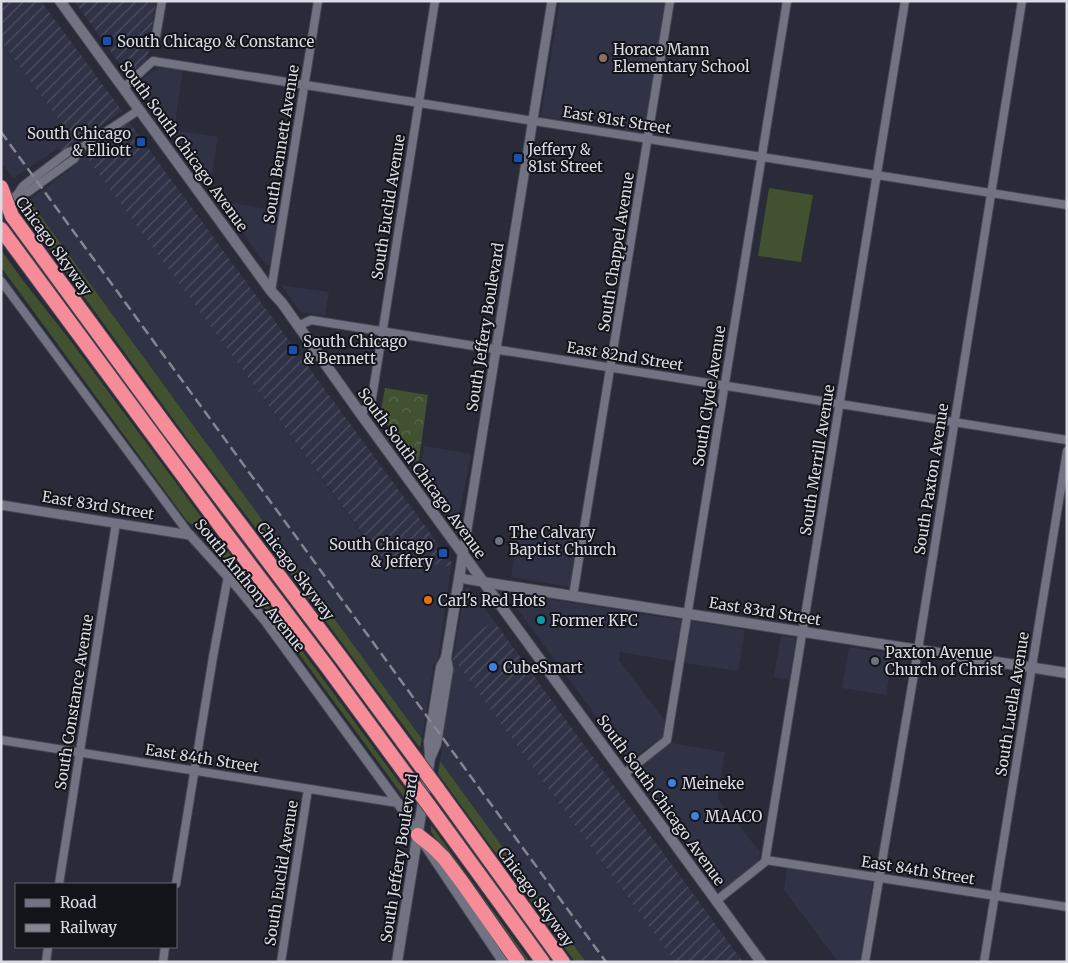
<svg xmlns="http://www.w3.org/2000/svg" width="1068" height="963" viewBox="0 0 1068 963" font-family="Merriweather,serif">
	<defs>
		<pattern id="industrial-furrows" width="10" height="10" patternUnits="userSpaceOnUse" patternTransform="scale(1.25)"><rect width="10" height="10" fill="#303346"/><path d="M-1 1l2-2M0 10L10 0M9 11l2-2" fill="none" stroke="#4d5061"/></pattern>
		<pattern id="forest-crowns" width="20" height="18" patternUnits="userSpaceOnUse" patternTransform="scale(1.25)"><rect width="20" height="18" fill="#42512f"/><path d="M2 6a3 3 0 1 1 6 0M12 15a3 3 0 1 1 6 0" fill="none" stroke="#5d694d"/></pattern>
	</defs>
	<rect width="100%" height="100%" fill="#292b38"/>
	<!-- built -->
	<g fill="#303346">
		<polygon points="560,1 665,1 644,132 541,116"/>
		<polygon points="1,41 73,139 13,178 1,162"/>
		<polygon points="161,65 183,69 174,130 218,137 210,186 135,84"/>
		<polygon points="87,157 378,556 451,567 437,666 434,662 422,739 29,200"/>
		<polygon points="220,201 279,211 271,263 269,265 266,265"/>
		<polygon points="281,285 329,292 325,316 301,312"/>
		<polygon points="424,446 471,454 457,525 456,525 419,475"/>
		<polygon points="519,528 577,537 570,587 511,577"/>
		<polygon points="468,587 494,621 455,648 465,589"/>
		<polygon points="516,594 681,620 674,661 620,652 619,660 665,721 663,737 629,761 513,603 511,599 512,596"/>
		<polygon points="691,621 745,630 738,671 684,663"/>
		<polygon points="781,636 796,638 789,680 774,677"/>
		<polygon points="849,647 893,654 886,695 842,688"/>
		<polygon points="455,661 675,962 586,962 440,761"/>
		<polygon points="672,742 676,744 725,752 718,795 718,799 760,852 758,863 722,890 634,769"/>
		<polygon points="787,868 873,882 860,962 838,962 784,890"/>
	</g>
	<!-- industrial -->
	<g fill="url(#industrial-furrows)">
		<polygon points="1,1 41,1 122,111 63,153 59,148 73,139 1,41"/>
		<polygon points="74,1 156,1 147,60 128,75"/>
		<polygon points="129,122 452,563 451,567 379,556 87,158 73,167 71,164"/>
		<polygon points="494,621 579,738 743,962 675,962 456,662 452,685 449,681 455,648"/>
	</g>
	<!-- grass -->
	<g fill="#42512f">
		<polygon points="769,188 813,195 801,262 758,256"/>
		<polygon points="29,200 422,739 420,748 281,561 189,441 63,268 20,207"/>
		<polygon points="1,250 25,283 70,340 211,530 195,527 187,521 1,267"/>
		<polygon points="223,545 290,634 410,797 411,799 410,800 407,799 406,800 269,613 214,552 212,550 214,546"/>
		<polygon points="440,761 586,962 575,962 439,775 438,773"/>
		<polygon points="431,825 530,962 524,962 431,832"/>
	</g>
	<!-- forest -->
	<polygon fill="url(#forest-crowns)" points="385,388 428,395 419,460 415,462 380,415"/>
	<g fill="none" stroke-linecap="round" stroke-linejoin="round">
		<!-- minor casing -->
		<g stroke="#464752" stroke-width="10">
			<g id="minor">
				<polyline points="155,42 162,1"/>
				<polyline points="123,88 153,61 1067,205"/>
				<polyline points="17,195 28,192 74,159 81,148"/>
				<polyline points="1,207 17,195 23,186 68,152 81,148 139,110"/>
				<polyline points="1,281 190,535"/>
				<polyline points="271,291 318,1"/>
				<polyline points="298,326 311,320 1067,440"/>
				<polyline points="360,413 371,404 435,1"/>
				<polyline points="573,596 670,1"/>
				<polyline points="1,740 398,803"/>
				<polyline points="624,774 667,740 787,1"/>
				<polyline points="766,860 1067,907"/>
				<polyline points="59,884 116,523"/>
				<polyline points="176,884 213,657 228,576"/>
				<polyline points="716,901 765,862 905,1"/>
				<polyline points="46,962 48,947"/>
				<polyline points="163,962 165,947"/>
				<polyline points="281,962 308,789"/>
				<polyline points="865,962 918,650 1022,1"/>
				<polyline points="984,962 1067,451"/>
			</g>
		</g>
		<!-- tertiary casing -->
		<g stroke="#464752" stroke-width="11">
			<g id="tertiary">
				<polyline points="1,505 190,535 238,588 266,622 398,803 418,835 503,962"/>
				<polyline points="463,554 552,1"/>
				<polyline points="459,578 483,582"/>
			</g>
		</g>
		<!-- secondary casing -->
		<g stroke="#464752" stroke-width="12">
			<g id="secondary">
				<polyline points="60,1 271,291 282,303 360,413 761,962"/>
				<polyline points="483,582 1067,673"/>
				<polyline points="430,758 436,744 448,669 446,658"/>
				<polyline points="397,962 430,758 429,742 441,667 446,658 463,554"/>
			</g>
		</g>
		<!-- motorway casing -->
		<g stroke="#464752" stroke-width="16">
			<g id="motorway">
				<polyline points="12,216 169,430 342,659 417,761"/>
				<polyline points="1,229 221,527 328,668 413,784"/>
				<polyline points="437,788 563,962"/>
				<polyline points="433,811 543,962"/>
				<polyline points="418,835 433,847 444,858 462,882 518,962"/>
			</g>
		</g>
		<!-- minor -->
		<use href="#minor" stroke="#717383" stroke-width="8"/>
		<!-- tertiary -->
		<use href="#tertiary" stroke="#717383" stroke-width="9"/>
		<!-- secondary -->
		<use href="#secondary" stroke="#717383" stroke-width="10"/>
		<!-- motorway -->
		<use href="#motorway" stroke="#f78c99" stroke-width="14"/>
		<!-- rail -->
		<polyline stroke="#858691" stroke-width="2.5" stroke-dasharray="10 5" stroke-linecap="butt" points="1,132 606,962"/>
		<!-- motorway-bridge casing -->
		<g stroke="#464752" stroke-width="16" stroke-linecap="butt">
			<g id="motorway-bridge">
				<polyline points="1,187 12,216"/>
				<polyline points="417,761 437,788"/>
				<polyline points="413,784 433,811"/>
			</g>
		</g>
		<!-- motorway-bridge -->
		<use href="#motorway-bridge" stroke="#f78c99" stroke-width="14"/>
	</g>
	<!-- markers -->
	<g fill="#1a4fb4" stroke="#13141a" stroke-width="2">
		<rect x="102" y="36" width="10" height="10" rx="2.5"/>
		<rect x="136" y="137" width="10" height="10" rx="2.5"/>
		<rect x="513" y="153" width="10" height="10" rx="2.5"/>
		<rect x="288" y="345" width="10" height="10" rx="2.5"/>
		<rect x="438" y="548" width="10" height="10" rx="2.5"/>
	</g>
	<circle fill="#8d6e63" stroke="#13141a" stroke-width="2" cx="603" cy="58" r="5"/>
	<g fill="#6b7280" stroke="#13141a" stroke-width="2">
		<circle cx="499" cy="541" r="5"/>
		<circle cx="875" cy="661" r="5"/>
	</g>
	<circle fill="#e8710a" stroke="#13141a" stroke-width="2" cx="428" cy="600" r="5"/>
	<circle fill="#0f9aa8" stroke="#13141a" stroke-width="2" cx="541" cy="620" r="5"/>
	<g fill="#3f7fe0" stroke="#13141a" stroke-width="2">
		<circle cx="493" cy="667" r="5"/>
		<circle cx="672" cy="783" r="5"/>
		<circle cx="695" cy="816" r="5"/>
	</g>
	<g text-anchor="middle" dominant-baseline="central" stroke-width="4" stroke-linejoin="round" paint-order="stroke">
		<!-- poi labels -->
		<g font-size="15" fill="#dadbe4" stroke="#13141a" text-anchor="start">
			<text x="117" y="41">South Chicago &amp; Constance</text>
			<text x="613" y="49">Horace Mann<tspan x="613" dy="17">Elementary School</tspan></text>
			<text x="131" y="133" text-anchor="end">South Chicago<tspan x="131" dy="17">&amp; Elliott</tspan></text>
			<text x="528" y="149">Jeffery &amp;<tspan x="528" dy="17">81st Street</tspan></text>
			<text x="303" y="341">South Chicago<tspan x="303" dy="17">&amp; Bennett</tspan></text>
			<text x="509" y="532">The Calvary<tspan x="509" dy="17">Baptist Church</tspan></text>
			<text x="433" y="544" text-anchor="end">South Chicago<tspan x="433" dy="17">&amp; Jeffery</tspan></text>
			<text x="438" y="600">Carl's Red Hots</text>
			<text x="551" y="620">Former KFC</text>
			<text x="885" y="652">Paxton Avenue<tspan x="885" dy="17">Church of Christ</tspan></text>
			<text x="503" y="667">CubeSmart</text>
			<text x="682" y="783">Meineke</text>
			<text x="705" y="816">MAACO</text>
		</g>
		<!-- street labels -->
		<g font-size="15" fill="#dadbe4" stroke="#13141a">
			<text transform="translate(617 120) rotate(9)">East 81st Street</text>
			<text transform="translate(281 144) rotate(-81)">South Bennett Avenue</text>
			<text transform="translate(184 146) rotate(54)">South South Chicago Avenue</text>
			<text transform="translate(388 207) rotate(-81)">South Euclid Avenue</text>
			<text transform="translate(54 246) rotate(54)">Chicago Skyway</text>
			<text transform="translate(616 252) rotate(-81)">South Chappel Avenue</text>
			<text transform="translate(485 327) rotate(-81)">South Jeffery Boulevard</text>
			<text transform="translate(625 356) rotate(9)">East 82nd Street</text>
			<text transform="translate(709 396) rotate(-81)">South Clyde Avenue</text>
			<text transform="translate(817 460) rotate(-81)">South Merrill Avenue</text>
			<text transform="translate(422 473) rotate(54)">South South Chicago Avenue</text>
			<text transform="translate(931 479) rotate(-81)">South Paxton Avenue</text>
			<text transform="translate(98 505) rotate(9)">East 83rd Street</text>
			<text transform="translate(296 571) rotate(53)">Chicago Skyway</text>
			<text transform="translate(250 585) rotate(51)">South Anthony Avenue</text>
			<text transform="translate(765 611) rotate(9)">East 83rd Street</text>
			<text transform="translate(74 702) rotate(-81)">South Constance Avenue</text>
			<text transform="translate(1012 704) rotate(-81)">South Luella Avenue</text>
			<text transform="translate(202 758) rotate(9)">East 84th Street</text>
			<text transform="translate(661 800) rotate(54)">South South Chicago Avenue</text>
			<text transform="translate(399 858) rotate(-81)">South Jeffery Boulevard</text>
			<text transform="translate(918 870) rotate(9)">East 84th Street</text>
			<text transform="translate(281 873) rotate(-81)">South Euclid Avenue</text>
			<text transform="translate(536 897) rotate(54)">Chicago Skyway</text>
		</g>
	</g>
	<!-- border -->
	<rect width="1068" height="963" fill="none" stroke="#dadbe4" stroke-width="5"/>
	<!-- legend -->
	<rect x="15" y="883" width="162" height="65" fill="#13141a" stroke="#63646b"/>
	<rect x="25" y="899" width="25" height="8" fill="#717383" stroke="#63646b"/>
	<text x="60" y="908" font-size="15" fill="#dadbe4">Road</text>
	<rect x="25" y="924" width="25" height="8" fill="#858691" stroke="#63646b"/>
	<text x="60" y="933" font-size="15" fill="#dadbe4">Railway</text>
</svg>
